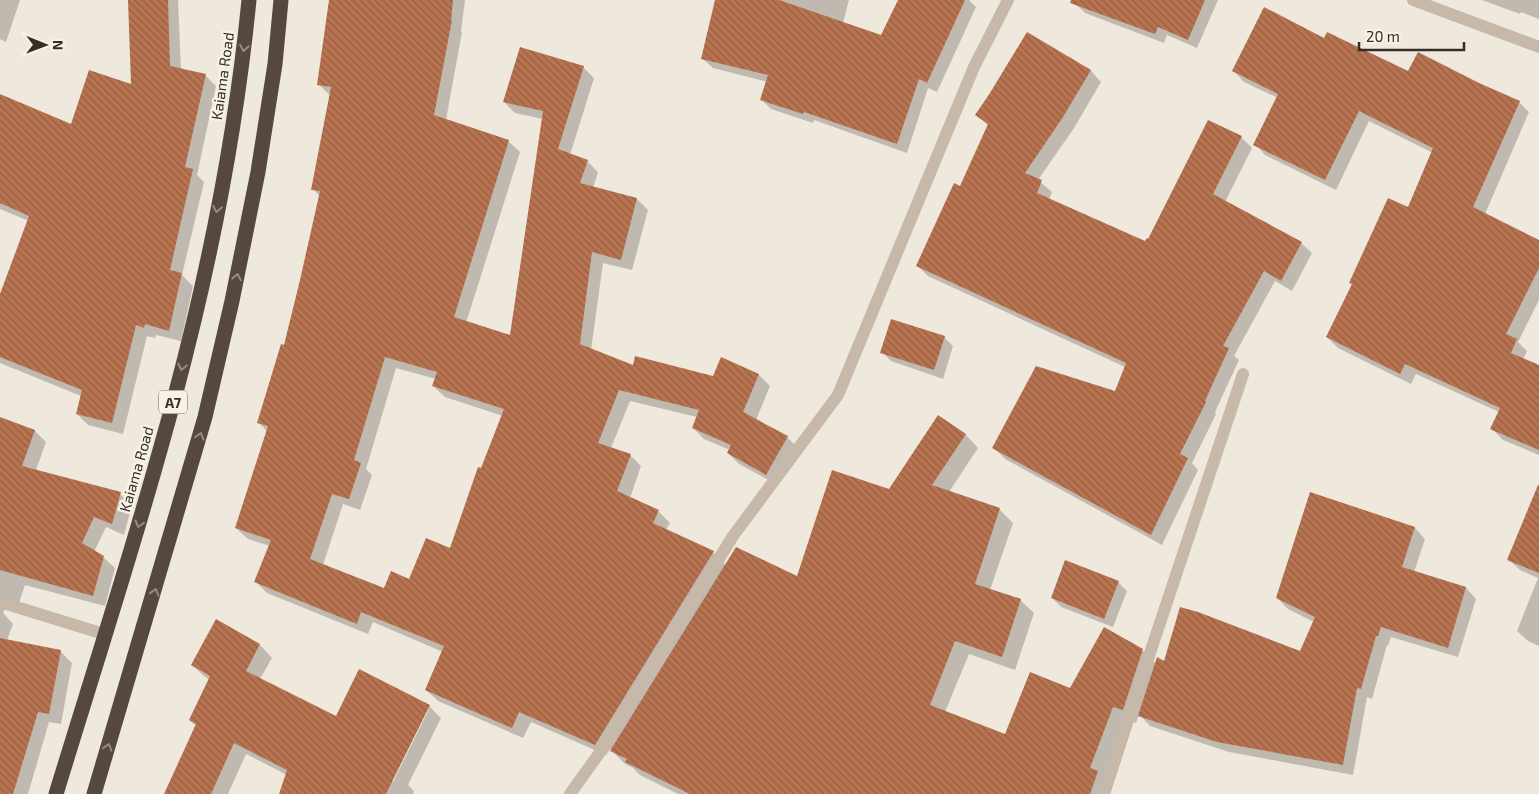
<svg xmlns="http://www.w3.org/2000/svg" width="1539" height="794" viewBox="0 0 1539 794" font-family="'Exo 2',sans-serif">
	<defs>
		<pattern id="building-back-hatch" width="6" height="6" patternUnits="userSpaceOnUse" patternTransform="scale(1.25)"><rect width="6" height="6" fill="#b87351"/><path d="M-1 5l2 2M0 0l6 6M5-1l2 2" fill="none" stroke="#965f43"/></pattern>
	</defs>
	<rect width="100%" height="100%" fill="#efe8dc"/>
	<!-- shadow -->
	<g fill="#0003" fill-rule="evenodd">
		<polygon points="0,0 20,0 6,42 0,39"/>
		<polygon points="129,0 178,0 181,69 205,75 216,86 197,175 204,182 182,275 193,286 181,341 156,335 155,338 147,336 123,434 88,425 77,414 81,396 0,363 0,297 29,221 0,209 0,95 72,126 132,86"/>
		<path d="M355 0H465L461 31 462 32 446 120 508 141 520 152 466 323 511 337 543 119 515 113 504 102 583 67 594 78 570 155 587 161 598 172 593 188 637 199 648 210 632 270 603 263 591 350 634 366 714 377 722 359 759 375 770 386 756 420 787 437 798 448 778 485 739 464 728 453 730 450 704 439 693 428 697 417 630 401 611 448 630 455 641 466 630 498 659 512 670 523 666 530 713 552 726 565 798 578 889 490 965 434 978 448 949 492 999 509 1013 523 990 590 1020 600 1034 613 1015 670 969 654 945 712 1006 736 1070 689 1142 650 1156 664 1301 653 1314 622 1288 609 1277 598 1311 494 1415 528 1425 539 1414 572 1466 588 1476 599 1458 657 1391 637 1388 646 1387 645 1372 699 1367 697 1353 775 1229 752 1150 726 1139 714 1136 723 1127 720 1108 794H678L640 775 633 768 625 764 610 749 606 755 531 722 523 738 438 701 426 690 443 652 373 622 368 634 267 593 256 582 270 546 248 539 236 528 268 432 259 423 285 347 320 196 313 189 331 96 318 84ZM396 368 436 379 433 386 445 397 503 416 450 550 410 581 385 589 323 565 343 504 360 510 372 475 366 469Z"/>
		<polygon points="717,0 849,0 843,23 882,36 899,0 969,0 976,7 937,92 928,88 907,153 814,120 813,123 771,109 762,100 768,82 713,68 703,59"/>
		<polygon points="1078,0 1218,0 1197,48 1167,35 1164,43 1085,13 1076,4"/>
		<polygon points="1482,0 1539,0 1539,19 1521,12 1520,14"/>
		<polygon points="1027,33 1091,71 1101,82 1074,128 1038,180 1052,192 1049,200 1145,243 1241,137 1252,148 1225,202 1301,243 1312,253 1292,291 1275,281 1234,356 1239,360 1215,412 1216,414 1192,463 1198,470 1162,545 1005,459 994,448 1116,393 1125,367 928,276 917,265 961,187 989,126 977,115"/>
		<polygon points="1325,40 1409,73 1479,84 1519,102 1529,112 1485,214 1539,242 1539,300 1518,342 1527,351 1523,360 1539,367 1539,455 1503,440 1492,429 1499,412 1416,374 1411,384 1338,348 1327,337 1408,209 1433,153 1369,121 1336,190 1265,155 1255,144 1278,98 1244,82 1234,71"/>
		<polygon points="944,337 953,346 943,379 891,361 882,352"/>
		<polygon points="0,418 35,431 46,442 36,470 120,494 132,505 124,535 106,527 94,552 103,557 115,568 105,606 25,585 18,606 9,605 3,612 4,614 13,624 7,640 60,651 72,663 61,724 49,722 28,794 0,794"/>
		<polygon points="1539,488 1539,646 1528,641 1517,631 1538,578 1520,570 1509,560"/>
		<polygon points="1118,582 1127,591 1113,627 1061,607 1052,598"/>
		<path d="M216 621 260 645 272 658 260 679 337 718 429 706 441 718 408 785 414 791 413 794H281L287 775 246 754 228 794H165L197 727 190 720 210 680 205 677 192 665ZM427 709H429L393 782 391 780Z"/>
	</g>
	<!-- building -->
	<g fill="url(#building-back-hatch)" fill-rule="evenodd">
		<polygon points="128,0 168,0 170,66 206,74 185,167 193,169 170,270 182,273 169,331 145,324 144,328 136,325 112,423 76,414 82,390 0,357 0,294 29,216 0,203 0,94 71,124 89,70 131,84"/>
		<path d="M329 0H453L451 20H452L434 115 509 140 454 317 510 335 543 111 503 102 520 47 584 66 558 149 588 160 580 183 637 198 621 260 592 252 580 344 633 365 635 356 713 376 721 357 759 374 743 412 788 436 766 475 727 453 731 445 692 428 699 410 619 390 598 443 631 454 617 491 659 510 653 523 714 551 595 745 519 712 512 728 425 690 444 646 361 612 357 624 254 582 271 540 235 528 268 426 257 423 281 344 284 345 300 280 320 191 311 190 331 87 317 85ZM385 357 437 372 432 386 504 409 481 468 478 467 450 548 426 538 409 579 391 571 384 588 310 559 332 494 349 499 361 463 354 460Z"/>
		<polygon points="715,0 779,0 881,35 898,0 965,0 927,83 919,79 897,144 804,112 803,114 760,100 768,75 701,59"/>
		<polygon points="1071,0 1205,0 1188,40 1158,27 1155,34 1070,3"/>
		<polygon points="1264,7 1324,38 1327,32 1408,71 1418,52 1479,83 1520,101 1473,207 1539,240 1539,268 1506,334 1517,339 1511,353 1539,365 1539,450 1490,429 1500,408 1405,364 1400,374 1326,337 1352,284 1349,283 1388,198 1408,207 1433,148 1359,111 1325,180 1253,145 1278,94 1232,71"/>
		<polygon points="1027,32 1091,70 1063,117 1025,173 1042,180 1037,193 1145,241 1147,238 1148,239 1208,120 1242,136 1213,194 1302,242 1281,281 1264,271 1223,346 1229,348 1205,401 1206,402 1180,454 1188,458 1151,535 992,448 1036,366 1115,391 1126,363 916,266 954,183 960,186 988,124 975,115 990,93"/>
		<polygon points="891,319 945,336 934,370 880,353"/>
		<polygon points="938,415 966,434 932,485 1000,508 975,584 1021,599 1002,657 955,641 930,705 1005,734 1030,672 1070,688 1104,627 1143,649 1123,710 1113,707 1090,768 1098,771 1090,794 690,794 625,762 627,759 610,751 736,547 797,576 832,470 889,489"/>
		<polygon points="0,417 35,430 22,466 121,492 112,524 94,517 82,543 104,556 93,596 0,570"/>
		<polygon points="1538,485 1539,485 1539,573 1507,560"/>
		<polygon points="1310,492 1415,527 1402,567 1466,587 1448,648 1381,627 1378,636 1376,636 1361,689 1357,688 1343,765 1217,742 1138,716 1157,657 1164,661 1180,607 1198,612 1300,651 1315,617 1276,598"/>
		<polygon points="1065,560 1119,581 1104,619 1051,598"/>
		<polygon points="216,619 260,644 246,671 336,716 359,669 430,705 386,794 279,794 287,770 234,743 211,794 164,794 196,724 189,720 210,676 191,665"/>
		<polygon points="0,638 61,650 49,714 38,712 13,794 0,794"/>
	</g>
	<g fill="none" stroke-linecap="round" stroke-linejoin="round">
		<!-- minor -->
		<g stroke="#c6b9aa" stroke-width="12">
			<polyline points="1413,0 1539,47"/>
			<polyline points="0,602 104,634"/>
			<polyline points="570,794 598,755 733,536 838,395 974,67 1008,0"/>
			<polyline points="1104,794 1143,674 1243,374"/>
		</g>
		<!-- highway -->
		<g stroke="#544841" stroke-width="15">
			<path d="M56 794C97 660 140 527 176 392 210 264 236 132 249 0"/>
			<polyline points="94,794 205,417 232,301 258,172 275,64 281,0"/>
		</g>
	</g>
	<!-- one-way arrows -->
	<defs><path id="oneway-chevron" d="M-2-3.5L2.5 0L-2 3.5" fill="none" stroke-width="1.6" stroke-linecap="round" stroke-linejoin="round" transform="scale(1.25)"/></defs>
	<g stroke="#958c84">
		<use href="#oneway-chevron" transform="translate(244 48) rotate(99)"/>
		<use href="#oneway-chevron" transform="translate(217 209) rotate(101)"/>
		<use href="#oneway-chevron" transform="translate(237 277) rotate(-79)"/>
		<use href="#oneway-chevron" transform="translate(182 367) rotate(103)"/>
		<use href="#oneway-chevron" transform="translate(200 436) rotate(-74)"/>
		<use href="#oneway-chevron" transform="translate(139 524) rotate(107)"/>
		<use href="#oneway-chevron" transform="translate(155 592) rotate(-73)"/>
		<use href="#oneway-chevron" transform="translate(108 747) rotate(-73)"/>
	</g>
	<g text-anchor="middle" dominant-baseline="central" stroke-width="5" stroke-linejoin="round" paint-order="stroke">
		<!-- shield labels -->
		<rect fill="#f7f2e8" stroke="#6e6862" stroke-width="1" x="159" y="390.5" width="28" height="23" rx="4"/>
		<g font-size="14" font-weight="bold" fill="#342d28">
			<text x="173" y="402">A7</text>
		</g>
		<!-- street labels -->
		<g font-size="15" fill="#342d28" stroke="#f7f2e8">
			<text transform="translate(222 76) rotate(-82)">Kaiama Road</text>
			<text transform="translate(136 469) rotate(-74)">Kaiama Road</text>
		</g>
	</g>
	<!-- north arrow -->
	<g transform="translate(45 45) rotate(91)" stroke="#f7f2e8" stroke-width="4" paint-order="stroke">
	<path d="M0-4L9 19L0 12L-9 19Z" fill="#342d28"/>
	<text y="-8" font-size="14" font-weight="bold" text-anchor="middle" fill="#342d28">N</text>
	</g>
	<!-- scale -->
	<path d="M1359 42v8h105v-8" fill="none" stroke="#342d28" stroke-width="2.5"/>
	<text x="1366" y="42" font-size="15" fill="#342d28" stroke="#f7f2e8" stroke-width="4" paint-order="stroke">20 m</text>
</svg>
